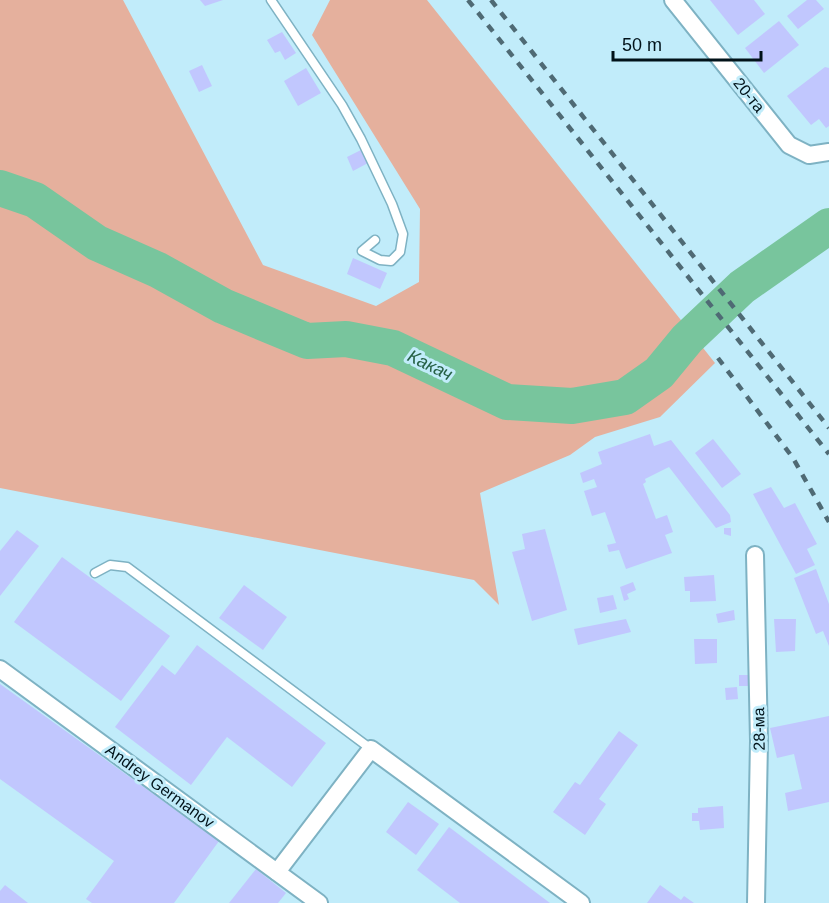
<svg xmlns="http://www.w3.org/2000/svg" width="829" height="903" viewBox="0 0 829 903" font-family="Helvetica,sans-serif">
	<rect width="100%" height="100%" fill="#c1ecfa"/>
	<!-- green -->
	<polygon fill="#e5b09d" points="0,0 123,0 263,265 376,306 419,282 420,209 312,35 330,0 427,0 715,363 660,417 595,437 570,455 480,493 499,605 474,580 0,488"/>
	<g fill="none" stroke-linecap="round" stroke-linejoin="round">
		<!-- river -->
		<polyline stroke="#78c59d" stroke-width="36" points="0,188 35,200 97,243 158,270 223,306 307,341 346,339 393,348 507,402 572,406 625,397 659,373 687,339 742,287 829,226"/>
	</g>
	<!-- building -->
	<g fill="#c1c7fe">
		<polygon points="200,0 223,0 205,6"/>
		<polygon points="710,0 754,0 765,14 738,35"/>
		<polygon points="807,0 816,0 824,9 798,29 787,16"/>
		<polygon points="779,21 799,45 764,73 745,48"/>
		<polygon points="282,32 296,53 285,60 280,51 275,53 267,40"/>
		<polygon points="202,65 212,86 199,92 189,71"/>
		<polygon points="825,67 829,68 829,126 826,128 819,119 811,125 787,96"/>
		<polygon points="306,68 321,93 298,106 284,81"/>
		<polygon points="361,150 368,163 353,171 347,157"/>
		<polygon points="353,258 387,273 380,289 347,274"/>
		<polygon points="650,434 654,446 671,440 730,515 731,522 716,528 669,467 645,479 646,482 643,484 656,519 667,515 673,532 665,535 672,553 626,569 619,550 609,552 607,545 616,543 605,512 592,516 584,491 597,487 594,479 583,483 580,473 602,464 598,452"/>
		<polygon points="713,439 741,474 722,488 695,453"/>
		<polygon points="771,487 784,508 795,503 817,544 807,549 815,565 796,574 753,494"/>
		<polygon points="724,528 731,528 731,536 724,534"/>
		<polygon points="545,529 567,610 532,621 512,552 525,549 522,534"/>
		<polygon points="17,530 39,546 0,596 0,551"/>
		<polygon points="62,557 170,636 121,701 14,622"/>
		<polygon points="816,569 829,604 829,646 823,631 816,634 794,578"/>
		<polygon points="714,575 716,601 690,602 690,591 685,591 684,577"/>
		<polygon points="633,582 636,590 627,594 629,599 624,601 620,587"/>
		<polygon points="244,585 287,617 263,650 219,618"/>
		<polygon points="613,595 617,609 600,613 597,598"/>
		<polygon points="734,610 735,620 718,623 716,614"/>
		<polygon points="626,619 631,632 578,645 574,629"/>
		<polygon points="774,619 796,619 795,651 776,652"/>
		<polygon points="694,639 717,639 717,663 695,664"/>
		<polygon points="197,645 326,743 292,787 227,737 191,785 115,727 162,665 175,675"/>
		<rect x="739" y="675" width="10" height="11"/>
		<polygon points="0,684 219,841 174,903 92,903 86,899 114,861 0,779"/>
		<polygon points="737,687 738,699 726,700 725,688"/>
		<polygon points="829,716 829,802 788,811 785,793 802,789 794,754 777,758 770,728"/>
		<polygon points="619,731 638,745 599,799 606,804 585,835 553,812 575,782 580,785"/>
		<polygon points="408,802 439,824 416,855 386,832"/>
		<polygon points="723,806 724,828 700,830 699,821 692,821 692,813 698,813 698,808"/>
		<polygon points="449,827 550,903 460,903 417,870"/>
		<polygon points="256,869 286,893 278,903 229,903"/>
		<polygon points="5,885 28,903 0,903 0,891"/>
		<polygon points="660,885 681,900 684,896 694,903 647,903"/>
	</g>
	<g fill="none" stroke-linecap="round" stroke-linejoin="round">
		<!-- service casing -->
		<g stroke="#7eb2c3" stroke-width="11">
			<g id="service">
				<polyline points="271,0 342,105 361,139 392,204 403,234 400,252 391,261 380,260 362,251 375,240"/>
				<polyline points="95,573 110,565 127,567 371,749"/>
			</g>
		</g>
		<!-- minor casing -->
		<g stroke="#7eb2c3" stroke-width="20">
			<g id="minor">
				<polyline points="673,0 789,145 809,155 829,152"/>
				<polyline points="755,555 759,741 756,903"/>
				<polyline points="0,669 319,903"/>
				<polyline points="277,872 371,749 581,903"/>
			</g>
		</g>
		<!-- service -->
		<use href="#service" stroke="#fff" stroke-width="8"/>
		<!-- minor -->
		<use href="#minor" stroke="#fff" stroke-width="16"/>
		<!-- rail -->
		<g stroke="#4f6a74" stroke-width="4.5" stroke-dasharray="8 8" stroke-linecap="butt">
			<polyline points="468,0 829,454"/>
			<polyline points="491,0 829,428"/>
			<polyline points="718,358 793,458 829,522"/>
		</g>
	</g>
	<g text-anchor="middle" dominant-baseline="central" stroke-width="6" stroke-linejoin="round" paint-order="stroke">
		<!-- street labels -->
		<g font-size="16" fill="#011219" stroke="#c1ecfa">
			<text transform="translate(749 95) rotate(51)">20-та</text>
			<text transform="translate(759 729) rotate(-91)">28-ма</text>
			<text transform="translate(160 786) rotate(36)">Andrey Germanov</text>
		</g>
		<!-- water labels -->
		<g font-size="18" font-style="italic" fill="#266045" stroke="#c1ecfa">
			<text transform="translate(430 365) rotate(26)">Какач</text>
		</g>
	</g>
	<!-- scale -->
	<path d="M613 51v9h148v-9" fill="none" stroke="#011219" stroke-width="3"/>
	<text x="622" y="51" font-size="18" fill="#011219" stroke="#c1ecfa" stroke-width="4.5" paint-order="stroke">50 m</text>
</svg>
